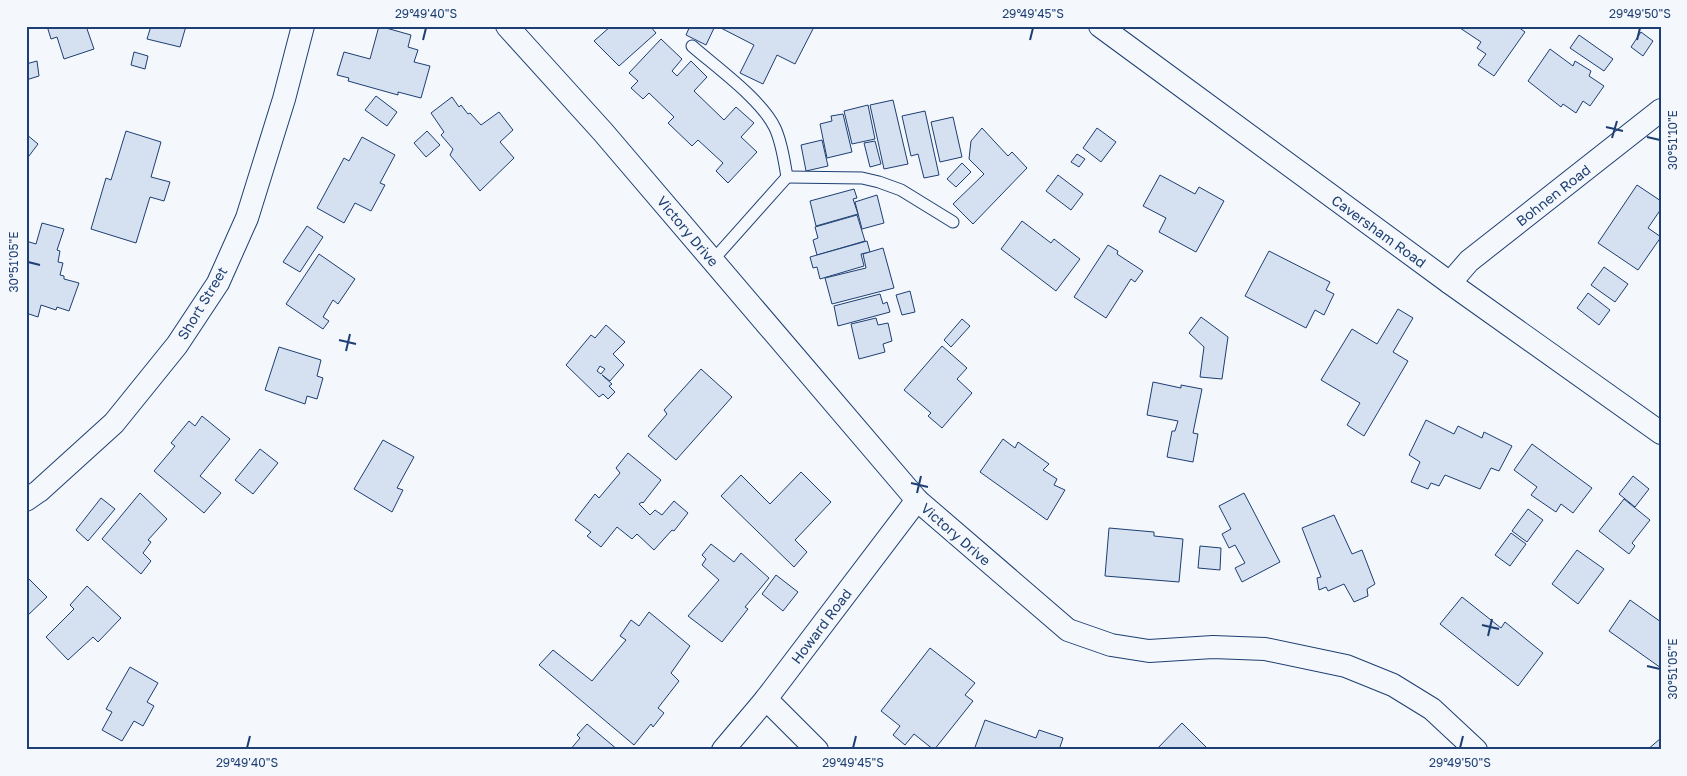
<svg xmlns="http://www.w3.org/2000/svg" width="1687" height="776" viewBox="0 0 1687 776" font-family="'Golos Text',sans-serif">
	<rect width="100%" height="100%" fill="#f4f7fb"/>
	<!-- building -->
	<g fill="#d5e0f0" stroke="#1d3f73" fill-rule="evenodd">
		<polygon points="47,26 86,26 94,49 64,59 57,37 51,39"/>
		<polygon points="151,26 186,26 180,47 147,39"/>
		<polygon points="379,26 411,35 408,47 418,50 414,62 430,66 421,98 398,92 398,95 348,81 349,78 337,75 344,52 370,59"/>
		<polygon points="611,26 650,26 656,33 619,66 594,41"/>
		<polygon points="690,26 715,26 706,45 686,35"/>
		<polygon points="717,26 812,26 814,27 795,64 777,55 763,84 740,73 754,45"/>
		<polygon points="1457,26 1517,26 1525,32 1494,76 1478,65 1486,54 1477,48 1481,42"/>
		<polygon points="1641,32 1653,41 1643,56 1631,47"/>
		<polygon points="1579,35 1613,59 1604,71 1570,48"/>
		<polygon points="661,39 682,59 672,71 677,76 691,61 707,77 694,91 724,120 736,107 754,123 741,137 757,152 728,183 716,171 723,163 698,140 692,146 668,123 674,117 649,93 643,99 631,88 638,81 629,73"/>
		<polygon points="1550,49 1573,66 1575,61 1591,71 1589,76 1604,86 1590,106 1583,101 1576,113 1563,104 1561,107 1528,81"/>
		<polygon points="134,52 148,56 145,69 131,65"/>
		<polygon points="37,61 39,76 26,80 26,64"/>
		<polygon points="376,96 397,112 387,126 365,110"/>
		<polygon points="452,97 459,107 461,105 468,114 470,113 481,125 499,112 513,130 500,142 514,158 480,191 450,155 453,149 441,135 444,132 431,113"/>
		<polygon points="893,100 908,164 884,169 870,105"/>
		<polygon points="868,105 875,139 852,144 844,111"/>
		<polygon points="925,111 939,175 924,178 918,154 911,156 902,116"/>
		<polygon points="843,114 852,152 827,158 820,124 832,121 831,116"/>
		<polygon points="953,117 962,157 940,162 931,122"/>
		<polygon points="982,128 1008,156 1012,152 1027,168 973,224 953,204 984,174 969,159 971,141"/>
		<polygon points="1097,128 1116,142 1101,162 1083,148"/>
		<polygon points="126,131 161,142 151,177 170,182 164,201 150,197 136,243 91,229 106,178 111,180"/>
		<polygon points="427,131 440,145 426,157 414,143"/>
		<polygon points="26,134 38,144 26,160"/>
		<polygon points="362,137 395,155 380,183 385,185 371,211 355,203 344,223 317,208 344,158 349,161"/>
		<polygon points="822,140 828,166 806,171 801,145"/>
		<polygon points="875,141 881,164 870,167 864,143"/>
		<polygon points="1077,154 1085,159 1079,167 1071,162"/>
		<polygon points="962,163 971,172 956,187 947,179"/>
		<polygon points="1058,175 1083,194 1071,210 1046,191"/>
		<polygon points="1160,175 1195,194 1199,187 1224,201 1196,252 1159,232 1166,218 1143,206"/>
		<polygon points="1637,185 1661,201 1661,209 1648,228 1661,237 1638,270 1598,243"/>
		<polygon points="854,189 857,198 853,199 858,214 816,226 810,201"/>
		<polygon points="877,195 884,223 862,229 855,202"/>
		<polygon points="857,215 865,241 817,255 813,240 818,238 815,227"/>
		<polygon points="1022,221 1051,243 1054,239 1080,259 1056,291 1001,249"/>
		<polygon points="42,223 64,229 57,250 60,251 58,262 63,263 60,275 64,276 64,279 79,283 69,311 57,307 56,310 41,305 38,317 26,313 26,241 36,244"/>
		<polygon points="307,226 323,237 300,272 283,262"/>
		<polygon points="867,241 870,252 861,254 864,266 820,279 817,267 813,268 810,257"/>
		<polygon points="1108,245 1118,251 1117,254 1143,271 1135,282 1131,279 1106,318 1074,297"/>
		<polygon points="883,248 894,288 832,304 825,278 866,268 863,254"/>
		<polygon points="1269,251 1330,282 1326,290 1334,294 1324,315 1315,310 1306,328 1245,296"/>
		<polygon points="319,254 355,279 338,304 333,300 323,317 329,321 323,329 286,304"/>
		<polygon points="1604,267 1628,284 1615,302 1591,285"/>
		<polygon points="910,291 915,312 902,315 896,295"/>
		<polygon points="1588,293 1610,310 1599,325 1577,308"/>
		<polygon points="880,294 883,304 887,302 890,312 838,326 834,306"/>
		<polygon points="1398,309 1413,318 1393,352 1408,361 1364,436 1347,425 1360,403 1321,380 1352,329 1377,344"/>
		<polygon points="1201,317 1228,337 1222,379 1200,377 1204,347 1189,333"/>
		<polygon points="876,318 878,325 888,323 892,341 883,344 885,352 859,359 851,324"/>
		<polygon points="962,319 970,326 951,347 944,340"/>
		<path d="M606 325 625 342 613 354 624 365 610 381 602 375 612 384 609 386 615 392 608 399 603 394 599 397 566 365 591 335 595 338ZM600 366 605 369 601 374 597 371Z"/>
		<polygon points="942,346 967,368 957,379 972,393 942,428 928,416 931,413 904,390"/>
		<polygon points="279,347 321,360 317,376 323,378 317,399 307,396 305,404 265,390"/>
		<polygon points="701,369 732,397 676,460 648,436 667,414 664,410"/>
		<polygon points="1153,382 1181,388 1181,385 1202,389 1193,433 1198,434 1193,462 1167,457 1172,431 1175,431 1178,421 1147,415"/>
		<polygon points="202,416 230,439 200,476 221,493 204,513 154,471 175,446 171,443 189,421 195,426"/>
		<polygon points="1426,420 1454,434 1458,426 1482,438 1484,432 1512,446 1499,471 1491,468 1480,489 1445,475 1439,486 1431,483 1428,489 1411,482 1420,462 1409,455"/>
		<polygon points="1003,439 1015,448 1018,442 1049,464 1043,470 1057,479 1054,485 1065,490 1047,520 980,472"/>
		<polygon points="383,440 414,457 397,488 403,490 392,512 354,489"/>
		<polygon points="1532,444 1592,488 1573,513 1561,504 1556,512 1531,495 1537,487 1514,470"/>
		<polygon points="260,449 278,463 253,494 235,480"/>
		<polygon points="628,453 661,480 643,503 642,502 639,504 650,515 655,510 662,515 674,501 688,513 674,531 672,530 654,550 637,534 632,539 617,527 601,547 587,536 591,532 575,520 595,494 599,498 620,473 616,468"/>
		<polygon points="801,472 831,502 795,540 807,552 794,567 721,496 741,475 770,504"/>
		<polygon points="1633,476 1649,489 1635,507 1619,494"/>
		<polygon points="140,493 167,519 148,540 151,542 143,553 151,561 141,574 102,539"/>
		<polygon points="1244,493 1280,562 1242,582 1235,568 1245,563 1235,545 1229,548 1222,534 1231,529 1219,506"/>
		<polygon points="101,498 115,509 88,541 76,530"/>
		<polygon points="1624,499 1650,520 1632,543 1635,546 1629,554 1599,531"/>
		<polygon points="1528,509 1543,520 1527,542 1512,531"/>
		<polygon points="1334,515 1352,554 1362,550 1375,584 1367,589 1368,596 1354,602 1344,584 1328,591 1326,587 1319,590 1317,578 1321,577 1302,528"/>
		<polygon points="1109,528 1154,532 1154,536 1183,539 1179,582 1105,576"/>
		<polygon points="1511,533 1526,544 1510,566 1495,555"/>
		<polygon points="711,544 734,562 741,553 769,578 745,607 748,609 722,642 688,616 719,580 702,565 706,559 702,555"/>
		<polygon points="1200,546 1221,548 1220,570 1198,568"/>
		<polygon points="1577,550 1604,569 1578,604 1552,584"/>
		<polygon points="776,575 798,592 783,611 762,594"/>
		<polygon points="26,576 47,597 26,617"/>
		<polygon points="87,586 121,618 98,642 93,637 68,660 46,637 74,609 70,605"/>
		<polygon points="1462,597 1501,628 1505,622 1543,653 1518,686 1440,624"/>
		<polygon points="1630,600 1661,622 1661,668 1609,631"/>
		<polygon points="649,612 690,646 671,673 679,681 658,708 664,713 653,727 651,724 634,745 539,665 553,650 592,681 626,640 620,636 631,620 639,626"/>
		<polygon points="930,648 975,683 965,695 973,701 934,750 914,734 905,745 893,735 900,726 881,711"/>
		<polygon points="130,667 158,683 147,702 154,706 143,726 134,721 122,741 102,730 112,712 106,709"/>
		<polygon points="985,720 1036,738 1039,730 1063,738 1059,750 974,750"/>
		<polygon points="1182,723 1209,750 1156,750"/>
		<polygon points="587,724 618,750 570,750 580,738 577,735"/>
		<polygon points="1661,738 1661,750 1647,750"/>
	</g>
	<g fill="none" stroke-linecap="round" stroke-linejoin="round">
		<!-- lane casing -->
		<g stroke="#1d3f73" stroke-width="13">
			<g id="lane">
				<path d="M692 46C716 67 762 100 775 128 782 143 784 160 787 177L713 260"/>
				<polyline points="787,177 862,178 879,182 901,190 953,222"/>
			</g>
		</g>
		<!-- street casing -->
		<g stroke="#1d3f73" stroke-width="24">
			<g id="street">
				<polyline points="507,26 603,132 917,500 1068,630 1111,645 1149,651 1213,647 1265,649 1346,666 1393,685 1432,709 1476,750"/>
				<polyline points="1100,26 1450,283 1661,433"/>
				<polyline points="1450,283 1469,261 1661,110"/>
				<polyline points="26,500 39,491 114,423 177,345 218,283 247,218 284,99 303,26"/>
				<polyline points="766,699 817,750"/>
				<polyline points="723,750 766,699 917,500"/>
			</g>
		</g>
		<!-- lane -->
		<use href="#lane" stroke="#f4f7fb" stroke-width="11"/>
		<!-- street -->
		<use href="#street" stroke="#f4f7fb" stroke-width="22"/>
	</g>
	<!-- ticks -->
	<path fill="none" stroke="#1d3f73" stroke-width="2" d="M423 40 426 28M1030 40 1033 28M1637 40 1640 28M1606 127 1623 131M1647 137 1660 140M1612 138 1617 121M28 262 40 265M339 340 356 344M346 351 350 334M911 483 928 487M917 493 921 476M1482 625 1499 629M1488 636 1492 619M1647 666 1660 669M247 748 250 736M853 748 856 736M1460 748 1463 736"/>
	<g text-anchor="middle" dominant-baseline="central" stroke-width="4" stroke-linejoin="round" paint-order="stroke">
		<!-- street labels -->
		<g font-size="14" fill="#1d3f73" stroke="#f4f7fb">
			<text transform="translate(1553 195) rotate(-38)">Bohnen Road</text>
			<text transform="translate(688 231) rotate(50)">Victory Drive</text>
			<text transform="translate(1379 231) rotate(36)">Caversham Road</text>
			<text transform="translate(202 303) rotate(-59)">Short Street</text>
			<text transform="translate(956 534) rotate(41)">Victory Drive</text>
			<text transform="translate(821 626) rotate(-53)">Howard Road</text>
		</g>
	</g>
	<!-- border -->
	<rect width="1687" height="776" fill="none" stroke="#f4f7fb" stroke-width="55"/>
	<rect x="28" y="28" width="1632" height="720" fill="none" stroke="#1d3f73" stroke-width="2"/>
	<g font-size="12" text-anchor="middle" fill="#1d3f73">
		<text x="426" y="18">29°49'40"S</text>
		<text x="1033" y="18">29°49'45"S</text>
		<text x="1640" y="18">29°49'50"S</text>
		<text transform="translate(1673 140) rotate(-90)" y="4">30°51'10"E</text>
		<text transform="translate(14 262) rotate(-90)" y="4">30°51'05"E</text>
		<text transform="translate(1673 669) rotate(-90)" y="4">30°51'05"E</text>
		<text x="247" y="767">29°49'40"S</text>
		<text x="853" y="767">29°49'45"S</text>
		<text x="1460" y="767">29°49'50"S</text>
	</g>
</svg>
